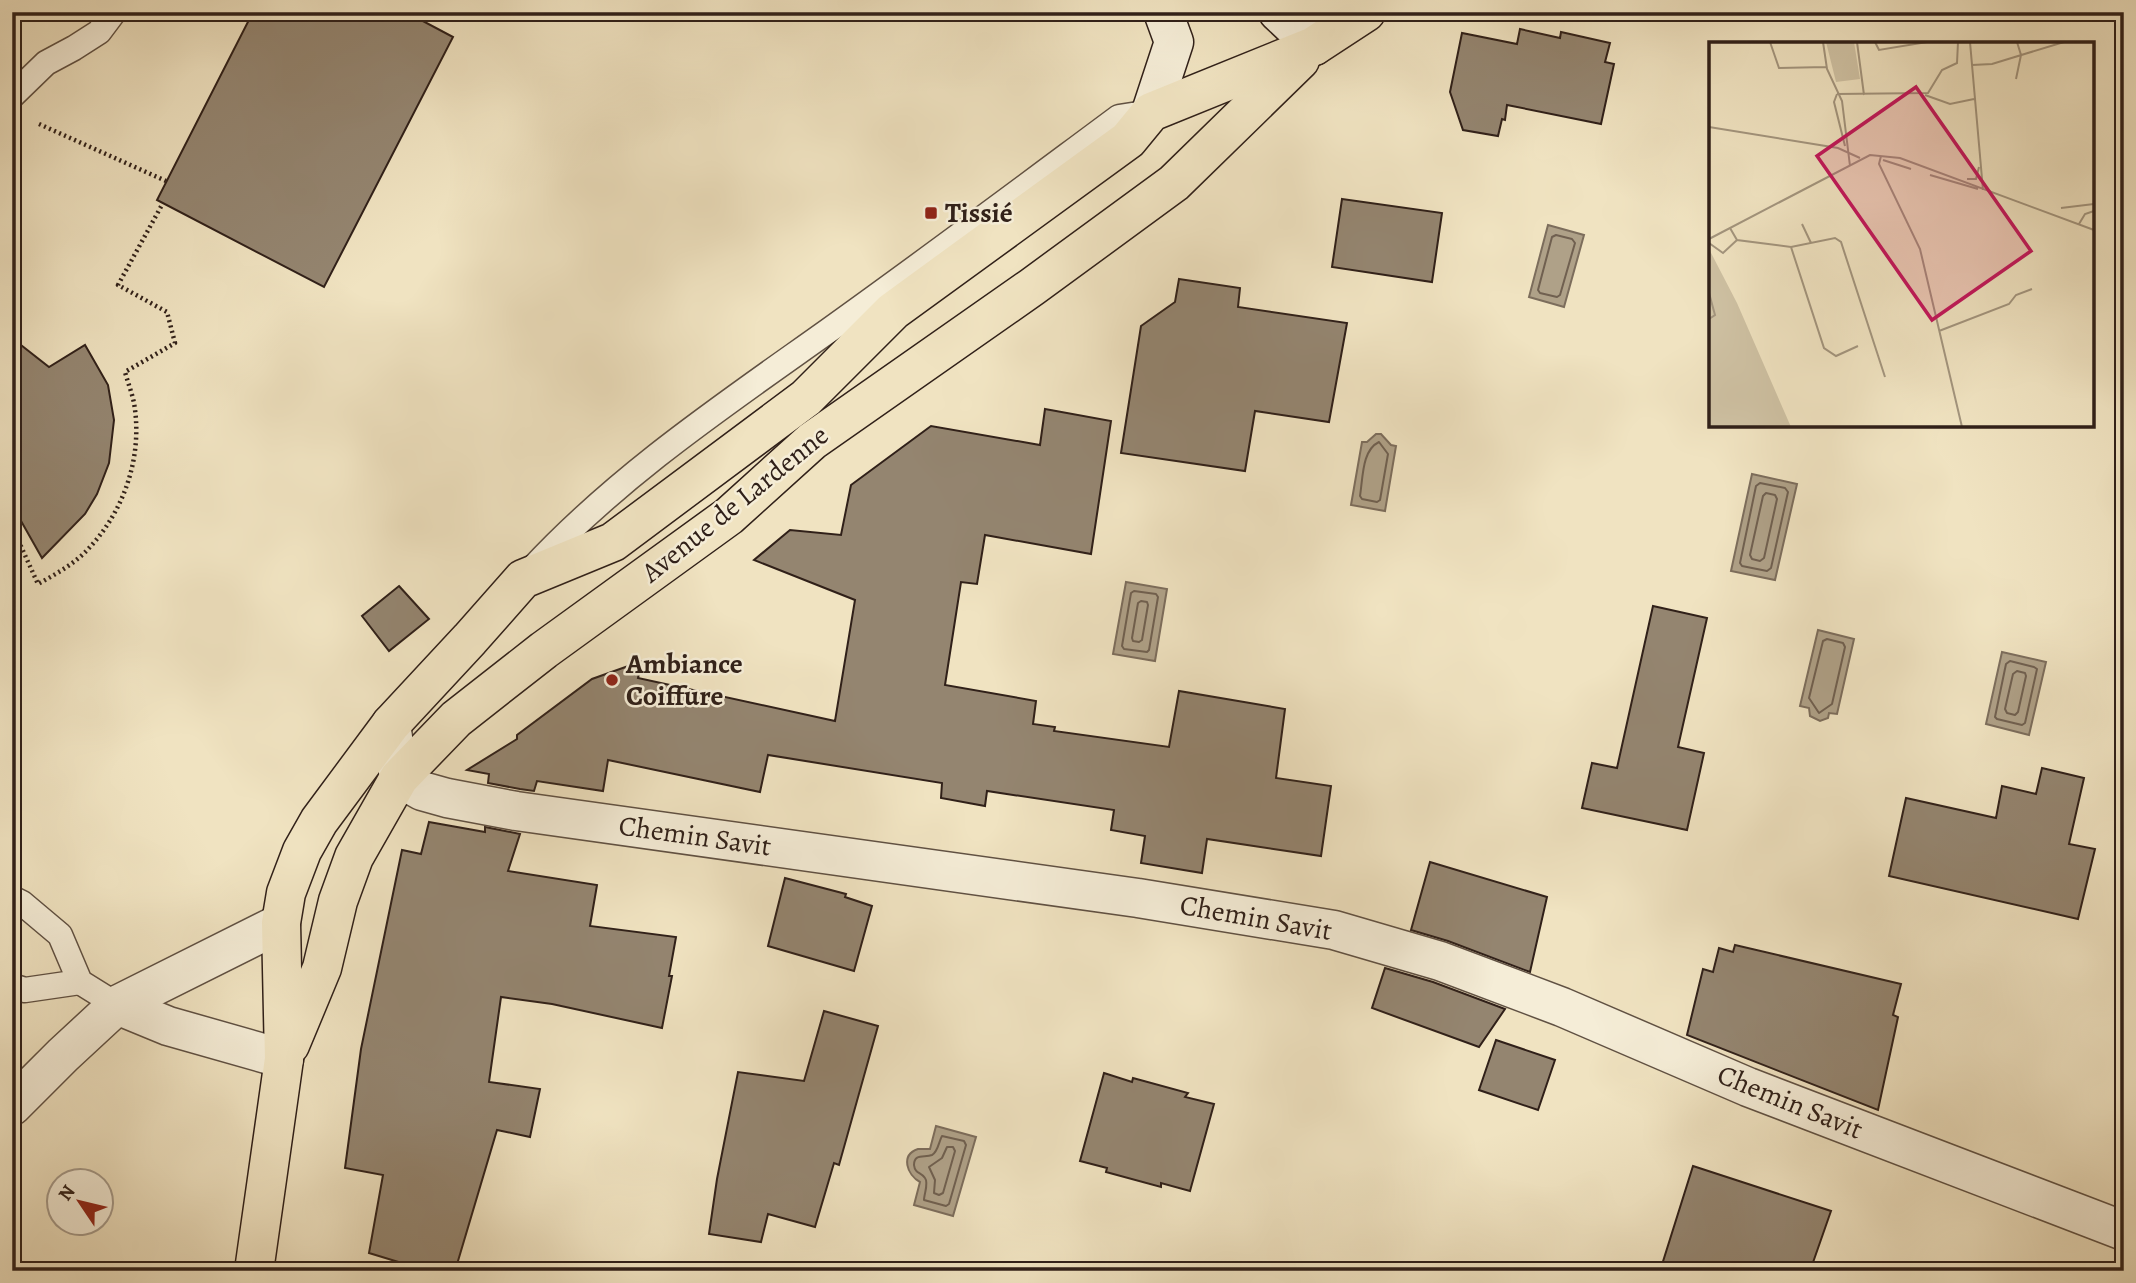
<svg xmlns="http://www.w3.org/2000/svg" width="2136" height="1283" viewBox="0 0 2136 1283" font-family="Alegreya,serif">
	<rect width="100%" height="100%" fill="#f0e3c1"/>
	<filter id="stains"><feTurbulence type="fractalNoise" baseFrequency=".00286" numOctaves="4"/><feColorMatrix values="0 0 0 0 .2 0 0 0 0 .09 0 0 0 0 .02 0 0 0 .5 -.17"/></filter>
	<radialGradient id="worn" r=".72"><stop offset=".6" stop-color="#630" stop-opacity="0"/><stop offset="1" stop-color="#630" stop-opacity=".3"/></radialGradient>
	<!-- water -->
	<g fill="#afa188" stroke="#7c6d5c" stroke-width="2">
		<polygon points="1548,225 1584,235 1564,307 1529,297"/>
		<polygon points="1376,434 1381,434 1391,445 1396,446 1385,511 1351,505 1362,442 1367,442"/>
		<polygon points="1752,474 1797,484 1775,580 1731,571"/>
		<polygon points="1126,582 1167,589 1155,661 1113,654"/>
		<polygon points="1818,630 1854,639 1837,714 1829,713 1828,718 1820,721 1810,716 1809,708 1800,706"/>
		<polygon points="2002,652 2046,662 2029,735 1986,724"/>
		<path d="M936 1126 976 1137 953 1216 914 1205 920 1182C907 1175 900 1155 918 1149 919 1149 929 1149 930 1149Z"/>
	</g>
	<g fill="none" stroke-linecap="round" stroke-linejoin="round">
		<!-- shore -->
		<g stroke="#706050" stroke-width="2">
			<polygon points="1556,235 1572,239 1575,243 1560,295 1557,297 1540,293 1538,290 1552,237"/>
			<path d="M1379 442 1388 454 1380 500 1377 502 1362 499 1360 496C1363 477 1362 450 1379 442Z"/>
			<polygon points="1760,483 1785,488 1788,492 1771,568 1767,571 1742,566 1740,563 1756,486"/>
			<polygon points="1766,493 1775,495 1777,499 1764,558 1760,561 1752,559 1750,555 1763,496"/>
			<polygon points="1134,591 1156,594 1158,597 1149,650 1147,652 1124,649 1122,646 1131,593"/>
			<polygon points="1141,601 1147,602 1148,605 1142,640 1139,642 1133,641 1132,638 1138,603"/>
			<polygon points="1827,639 1843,643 1845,647 1832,704 1819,713 1809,698 1823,641"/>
			<polygon points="2010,661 2034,667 2037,669 2025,723 2022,725 1997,719 1995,717 2006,664"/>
			<polygon points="2017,671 2025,673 2026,676 2018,712 2015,715 2007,713 2005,709 2013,674"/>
			<path d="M942 1136 964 1141 966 1145 949 1204 946 1206 924 1200C924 1194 929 1183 925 1178 921 1172 915 1174 914 1165 914 1153 925 1158 932 1155 938 1152 939 1141 942 1136Z"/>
			<polygon points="947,1147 953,1147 955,1151 943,1193 939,1195 934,1193 935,1180 929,1167 942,1158"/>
		</g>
	</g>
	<!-- building -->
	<g fill="#948570" stroke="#302019" stroke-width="2">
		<polygon points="253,12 406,12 453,37 324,287 157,200"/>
		<polygon points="1520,29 1560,38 1561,32 1610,43 1605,62 1614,64 1601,124 1507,105 1505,120 1502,119 1498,136 1463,130 1450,92 1462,33 1517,44"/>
		<polygon points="1342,199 1442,213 1432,282 1332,267"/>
		<polygon points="1179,279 1240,288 1238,307 1347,323 1329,422 1255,411 1245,471 1121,453 1141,326 1175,302"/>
		<polygon points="12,338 49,367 85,345 108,385 114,420 109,463 97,494 85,514 42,558 12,505"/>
		<polygon points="1045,409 1111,421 1091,554 985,535 977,584 961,582 945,685 1036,701 1033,724 1055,727 1054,731 1169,747 1179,691 1285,709 1276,778 1331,786 1321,856 1207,839 1202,873 1141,863 1145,836 1111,830 1114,810 987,791 985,806 941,798 942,783 768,755 760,792 608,760 603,791 537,781 534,791 520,789 488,783 489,774 467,770 517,739 517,735 592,679 642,661 638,678 835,721 855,600 754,560 790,530 841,535 851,485 931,426 1040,445"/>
		<polygon points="399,586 429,619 389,651 362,616"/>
		<polygon points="1653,606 1707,618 1678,747 1704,753 1687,830 1582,808 1592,763 1617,768"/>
		<polygon points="2042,768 2084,778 2069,844 2095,849 2078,919 1889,876 1906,798 1996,818 2002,786 2036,794"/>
		<polygon points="429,822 485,832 485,827 520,834 508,871 597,885 590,926 676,937 669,976 672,976 662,1028 552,1004 501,997 489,1082 540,1089 530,1137 497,1130 455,1271 428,1271 369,1253 383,1175 345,1168 361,1049 402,850 421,854"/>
		<polygon points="1430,862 1547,897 1530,972 1448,941 1411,930"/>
		<polygon points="785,878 846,894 845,897 872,906 854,971 768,946"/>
		<polygon points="1735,945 1901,984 1893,1015 1898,1017 1878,1110 1687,1035 1703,969 1713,972 1719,948 1733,952"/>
		<polygon points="1385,968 1433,982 1505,1009 1479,1047 1372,1008"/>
		<polygon points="824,1011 878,1026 839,1165 834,1163 815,1227 768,1214 761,1242 709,1234 717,1179 738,1072 804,1081"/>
		<polygon points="1496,1040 1555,1060 1538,1110 1479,1090"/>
		<polygon points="1104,1073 1132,1082 1133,1078 1188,1093 1185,1097 1214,1104 1190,1191 1161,1183 1161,1187 1106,1172 1107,1168 1080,1161"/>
		<polygon points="1693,1166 1831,1211 1810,1271 1660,1271"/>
	</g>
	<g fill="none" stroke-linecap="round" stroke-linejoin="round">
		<!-- lane casing -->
		<g stroke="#605143" stroke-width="27">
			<g id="lane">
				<polyline points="12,96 46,63 74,48 99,32 114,12"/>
				<path d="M531 570C618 476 724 405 828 331 926 261 1022 189 1119 117L1151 112"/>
				<polyline points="12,898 22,903 60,935 80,982 117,1005"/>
				<polyline points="12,986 25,990 80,982"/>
			</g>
		</g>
		<!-- street casing -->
		<g stroke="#605143" stroke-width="41">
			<g id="street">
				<polyline points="391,724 399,778 422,791 447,798 516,811 1138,898 1334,930 1440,961 1562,1007 1748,1087 2124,1231"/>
				<polyline points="117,1005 168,1026 284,1059"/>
				<polyline points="12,1106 63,1055 117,1005 281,923"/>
			</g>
		</g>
		<!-- secondary casing -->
		<g stroke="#302019" stroke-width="41">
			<g id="secondary">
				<polyline points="1278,12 1314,46"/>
				<polyline points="1151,112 1174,42 1163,12"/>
			</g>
		</g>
		<!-- primary casing -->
		<g stroke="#302019" stroke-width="41">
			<g id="primary">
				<polyline points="290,1045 322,968 338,901 354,857 399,778 456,719 544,650 729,516 812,441 1032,287 1174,183 1300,60"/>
				<polyline points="254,1271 284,1059 281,923 286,893 302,851 319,821 391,724 470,639 523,579 613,542 806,398 893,311 1128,140 1151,112 1314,46 1366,12"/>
			</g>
		</g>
		<!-- path -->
		<g stroke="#302019" stroke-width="4.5" stroke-dasharray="2 3.5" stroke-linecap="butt">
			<polyline points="39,124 166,181"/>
			<path d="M12 533H15L38 584C56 574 76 563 90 547 125 509 143 455 134 403 132 393 128 383 125 372L175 343 167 312 118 285 163 203"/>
		</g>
		<!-- lane -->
		<use href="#lane" stroke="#f5edd7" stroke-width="24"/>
		<!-- street -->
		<use href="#street" stroke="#f5edd7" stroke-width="38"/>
		<!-- secondary -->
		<use href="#secondary" stroke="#f5edd7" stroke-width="38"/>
		<!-- primary -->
		<use href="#primary" stroke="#f0e3c1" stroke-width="38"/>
	</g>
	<!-- markers -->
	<g fill="#8f2418" stroke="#f5edd7" stroke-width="2.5">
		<rect x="924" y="206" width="14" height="14" rx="3.5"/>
		<circle cx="612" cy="680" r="7"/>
	</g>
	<g text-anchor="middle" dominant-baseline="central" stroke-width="5" stroke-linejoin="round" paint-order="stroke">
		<!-- poi labels -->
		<g font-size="28" font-weight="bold" fill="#302019" stroke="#f5edd7" text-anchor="start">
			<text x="945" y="213">Tissié</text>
			<text x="626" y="664">Ambiance<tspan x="626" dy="32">Coiffure</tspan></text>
		</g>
		<!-- street labels -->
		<g font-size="28" fill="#302019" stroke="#f5edd7">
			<text transform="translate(735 504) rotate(-39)">Avenue de Lardenne</text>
			<text transform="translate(695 836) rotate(8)">Chemin Savit</text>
			<text transform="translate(1256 918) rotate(10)">Chemin Savit</text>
			<text transform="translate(1790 1102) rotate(22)">Chemin Savit</text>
		</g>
	</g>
	<!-- overview -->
	<g transform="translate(1709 42)">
		<rect width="385" height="385" fill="#f0e3c1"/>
		<path d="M117 0H145L151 37 127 40ZM0 207 28 261 82 385H0Z" fill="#cfc2a4"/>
		<path fill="none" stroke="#a3957e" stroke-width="2" d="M61 0 70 26 117 25M114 0 118 27 133 59 141 124M148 0 155 53M166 0 170 8 218 0M261 0 274 148M263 23 283 22 355 0M307 37 312 13 308 0M128 52 219 51 233 28 248 21 249 0M128 52 125 60 136 104M216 53 241 62 265 57M0 85 129 106 151 116M172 114 170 122 211 207 253 385M174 118 202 127M221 133 269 147M258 137H267L270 125M352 166 385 162M93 182 102 201M370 182 376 172 385 169M21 186 28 198 82 205 126 196 132 200 176 335M0 197 161 113 191 116 385 188M0 201 14 211 28 198M82 205 115 306 127 314 149 304M0 251 6 273 0 277M230 289 300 262 307 253 323 247"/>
		<path fill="#c2185b" fill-opacity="0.15" stroke="#c2185b" stroke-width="3.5" d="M207 45 322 209 223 278 108 114Z"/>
		<rect width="385" height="385" fill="none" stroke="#302019" stroke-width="3.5"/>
	</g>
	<!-- margin -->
	<rect width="2136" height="1283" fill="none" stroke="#f0e3c1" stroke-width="42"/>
	<rect x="14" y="14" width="2108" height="1255" fill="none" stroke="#302019" stroke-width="3.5"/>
	<rect x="21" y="21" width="2094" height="1241" fill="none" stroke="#302019" stroke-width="2"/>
	<!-- north arrow -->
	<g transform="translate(80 1202) rotate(305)"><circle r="33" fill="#f5edd7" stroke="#a69b8b" stroke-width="2"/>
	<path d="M0-5L12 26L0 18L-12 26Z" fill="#8f2418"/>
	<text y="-10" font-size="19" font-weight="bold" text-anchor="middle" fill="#302019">N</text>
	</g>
	<rect width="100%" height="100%" filter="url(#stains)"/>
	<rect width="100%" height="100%" fill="url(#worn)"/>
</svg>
